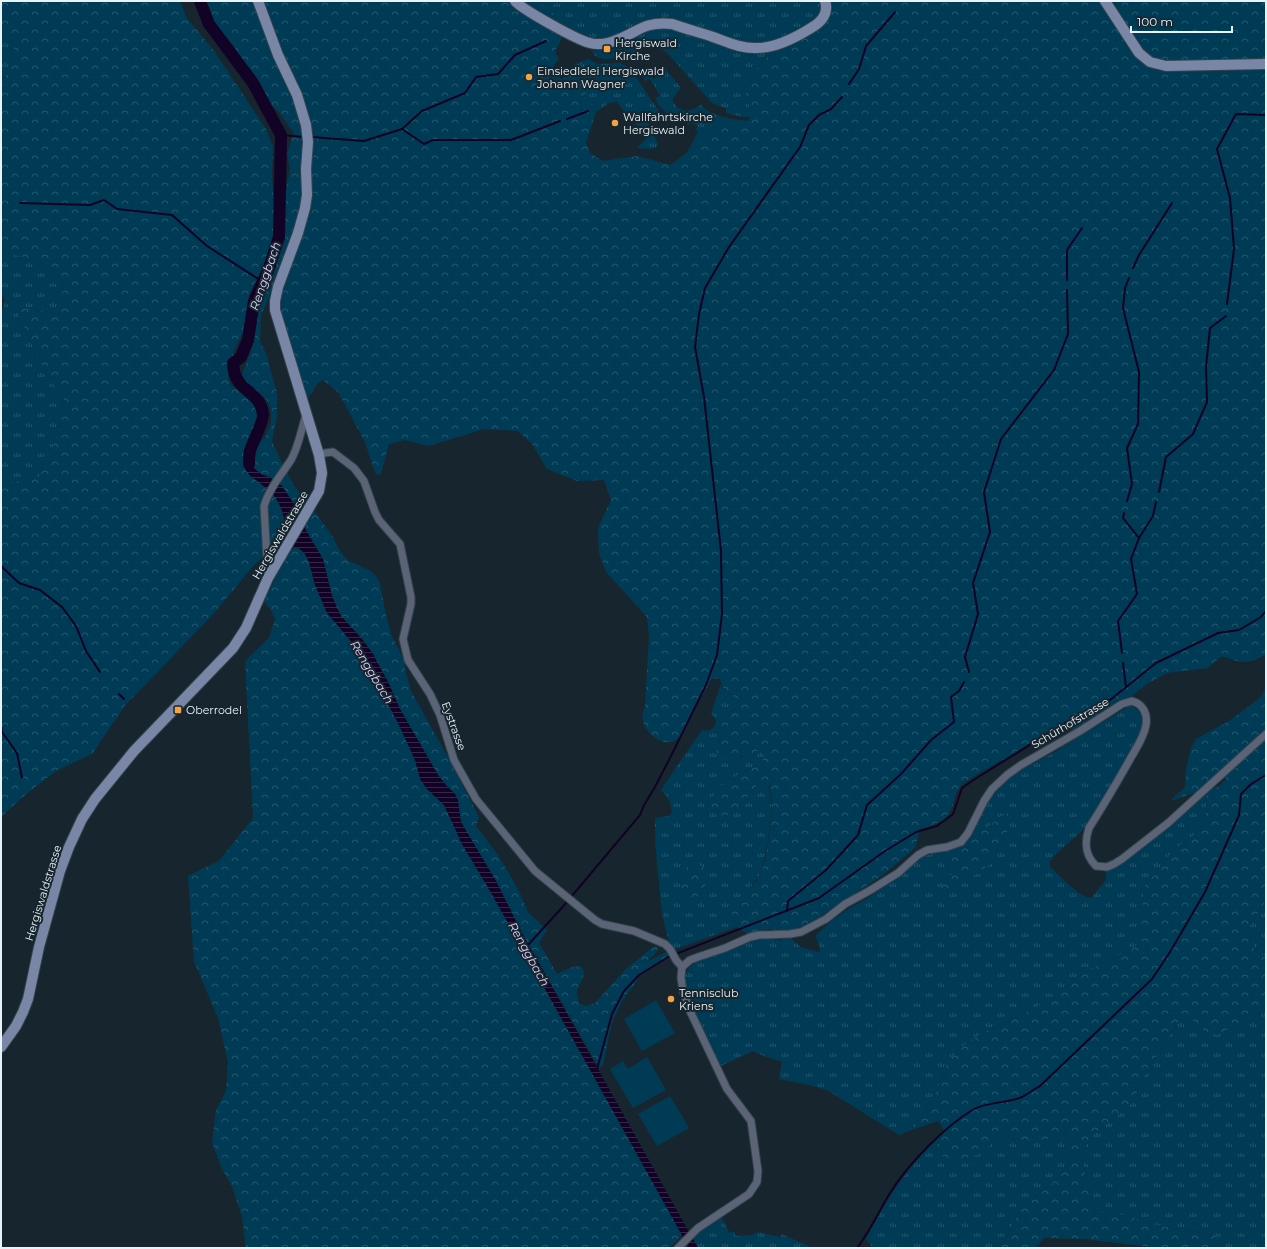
<svg xmlns="http://www.w3.org/2000/svg" width="1267" height="1249" viewBox="0 0 1267 1249" font-family="Montserrat,sans-serif">
	<defs>
		<pattern id="grass-tufts" width="24" height="20" patternUnits="userSpaceOnUse"><rect width="24" height="20" fill="#003b55"/><path d="M3 7l-1-3M5 7V3M7 7l1-3M15 17l-1-3M17 17v-4M19 17l1-3" fill="none" stroke="#25586e"/></pattern>
		<pattern id="forest-crowns" width="20" height="18" patternUnits="userSpaceOnUse"><rect width="20" height="18" fill="#003b55"/><path d="M2 6a3 3 0 1 1 6 0M12 15a3 3 0 1 1 6 0" fill="none" stroke="#25586e"/></pattern>
		<pattern id="water-rules" width="6" height="5" patternUnits="userSpaceOnUse"><rect width="6" height="5" fill="#120225"/><path d="M0 2.5h6" fill="none" stroke="#342745"/></pattern>
	</defs>
	<rect width="100%" height="100%" fill="#17262e"/>
	<!-- grass -->
	<g fill="url(#grass-tufts)">
		<polygon points="538,1 822,1 823,7 818,20 782,40 754,46 674,23 612,37 599,38 599,40 594,40 562,27"/>
		<path d="M669 27 736 48 777 47 752 74 744 86 750 108 751 117H743L726 113V108L716 105 711 102 669 55C660 47 653 44 641 47V52L637 53C626 56 597 66 592 51L614 49V47L641 31Z"/>
		<polygon points="1,33 15,45 1,91"/>
		<polygon points="588,59 598,64 620,63 631,69 651,100 665,118 658,119 647,119 646,120 658,144 656,148 647,149 637,148 645,140 647,136 636,124 637,121 628,112 625,112 617,102 609,103 596,112 591,101 562,79 575,64"/>
		<path d="M665 68 681 88 673 98V102C680 114 691 112 701 105 712 117 731 119 747 121L743 126C736 125 725 120 718 125 710 130 713 134 702 136L696 145 687 152 698 132 695 130 698 126 691 122 689 125 677 117 674 120 660 107 655 99 660 95 650 79 645 81 641 73 643 71 647 73 654 79Z"/>
		<polygon points="1,250 49,266 63,282 62,314 15,307 44,369 64,400 61,420 39,479 1,484 1,315 5,301 1,292"/>
		<path d="M721 684 722 688 727 694 735 695 739 701 738 707 726 714 718 726 720 735 717 749 739 758 760 750 764 755 762 764 744 771 726 816 739 808 755 787 764 782C779 792 766 858 760 874 758 879 753 882 751 887 746 898 742 910 737 921L740 924 737 927 673 950C663 930 661 906 659 883 656 861 655 840 655 818L668 816 671 814C673 804 668 797 661 790L679 763 702 730 709 731 715 726 716 720 711 713Z"/>
		<path d="M1129 706 1134 707 1141 712 1145 724 1132 755 1086 827 1054 856 1050 862V867C1058 874 1080 898 1091 898L1106 880V871L1121 864 1207 791 1206 816 1200 828 1192 837 1173 850 1160 869 1145 885 1141 915 1142 941 1131 949 1082 973 1055 998 983 1033 958 1049 944 1069 933 1102 924 1117 914 1122 917 1128 899 1135 827 1090 813 1086 779 1079 782 1062 764 1056 753 1051 719 1067C708 1044 697 1022 689 998 687 993 684 986 685 980 685 972 690 967 695 962L754 939 770 938 780 940 790 938 801 947 818 952 820 951C820 945 816 941 816 935L835 918 850 908 865 900 887 885 922 857 937 852 944 851 945 864 951 867 954 871 953 873 948 877 954 888 960 879 978 873 989 865 1000 843 1008 830 1001 816 987 828C972 809 1000 784 1015 774 1028 765 1044 759 1058 750 1081 735 1105 721 1129 706Z"/>
		<polygon points="1266,900 1266,956 1256,953 1248,929"/>
		<polygon points="1266,1009 1266,1248 1218,1248 1220,1241 1215,1235 1155,1225 1127,1216 1093,1209 1081,1155 1090,1137 1133,1102 1144,1076 1182,1016 1189,1017 1205,1031 1255,1017"/>
		<path d="M943 1134 938 1151 980 1154 997 1138 1008 1136 1031 1144 1065 1134 1070 1138 1071 1148 1065 1168 1052 1184 1020 1210 1001 1248H873L866 1239C888 1197 907 1166 943 1134Z"/>
		<polygon points="718,1218 722,1218 729,1232 735,1232 735,1236 752,1235 759,1232 780,1237 781,1234 809,1246 811,1248 698,1248 693,1238 709,1224"/>
	</g>
	<!-- forest -->
	<g fill="url(#forest-crowns)">
		<polygon points="1,1 180,1 186,17 215,52 266,129 273,147 272,174 274,214 273,235 264,264 250,293 243,332 236,346 231,362 228,377 231,385 254,404 260,412 260,418 245,449 264,486 275,496 282,511 287,536 270,566 270,560 263,557 253,566 216,611 150,680 126,704 92,754 56,771 25,795 1,817 1,484 39,478 61,420 64,400 44,369 15,307 61,314 63,282 49,266 1,250 1,91 15,45 1,33"/>
		<polygon points="202,1 255,1 288,81 305,137 302,204 290,246 286,248 266,305 261,314 260,342 266,353 277,393 277,417 272,441 280,459 293,484 308,504 301,514 271,478 261,474 255,469 252,463 252,458 255,449 266,435 271,422 271,411 268,402 264,397 247,387 243,381 242,375 253,345 258,298 272,267 283,238 285,196 290,169 287,153 293,136 293,132 279,112 270,104 257,86 234,46 209,18"/>
		<path d="M263 1H538C548 11 567 20 562 36 561 42 557 47 555 52L559 59 550 70 562 79 580 85 591 101 596 112 586 143 590 153 603 161 637 156 671 165 696 145 702 136C713 134 710 130 718 125 725 120 736 125 743 126L751 117 750 108 744 86 752 74 777 47 826 19 832 1H1103L1144 63 1266 67V655C1246 664 1243 664 1222 656L1208 668 1167 673 1147 684 1126 700 1076 730 1051 729 1013 754 979 773 962 784 957 791 952 808 945 819 933 825 920 829 915 848 884 874 820 917 788 933 769 929 748 934 737 927 740 924 732 914C738 894 749 892 759 877 767 864 773 814 771 798 771 792 769 785 764 782L755 787 739 808 734 812 726 816 716 815C714 811 711 807 711 803 712 784 747 770 762 764L764 755 760 750C752 753 715 769 717 749 717 745 719 741 720 737 720 732 718 728 718 724 719 717 730 712 736 709L739 701 735 695 725 693 720 679 712 678C706 691 700 698 693 710 688 719 685 734 676 740 664 748 646 734 643 721 642 716 643 711 645 706L649 637 647 617 606 572 599 553 598 528 611 500 604 480 577 481 547 469 532 444 518 431 484 429 428 446 405 440 389 444 381 474 376 475 365 442 338 392 323 380 318 383 308 398 305 396 279 306 278 297 311 194 312 143 298 87 266 14Z"/>
		<polygon points="1112,1 1266,1 1266,61 1166,63 1147,58 1118,13 1115,3"/>
		<path d="M314 511 333 537 338 548 347 560 369 570 377 577 380 584 386 615 391 634 405 662V669L411 691 449 759 479 817 476 826 498 855 519 891 528 912 547 930 539 943 557 974 572 967 580 966C589 972 579 983 577 991 576 996 578 999 580 1004L587 1006 595 1003 626 969 653 947 656 946 658 949 655 954 647 961V962L668 951 670 955 636 977 638 979 622 1001 612 1022 603 1065 599 1068 521 931 496 881 461 822 455 794 446 785 438 775 400 709 389 684 373 654 362 639 341 616 332 596 323 559 304 527Z"/>
		<polygon points="295,547 299,549 305,554 309,562 315,585 327,613 360,652 371,672 399,725 415,760 421,779 427,789 444,805 462,844 490,891 682,1235 669,1248 246,1248 242,1217 232,1186 222,1169 212,1143 216,1110 226,1091 228,1063 218,1018 194,961 188,876 219,861 253,818 245,661 269,638 275,619 271,610 265,603 265,600 278,572 276,571 288,551"/>
		<polygon points="1266,688 1266,730 1195,793 1190,794 1172,801 1172,799 1185,787 1186,770 1191,748 1196,739 1229,721 1260,698"/>
		<polygon points="1266,737 1266,900 1248,929 1256,953 1266,956 1266,1009 1255,1017 1217,1035 1205,1031 1189,1017 1182,1016 1144,1076 1133,1102 1090,1137 1081,1155 1093,1209 1127,1216 1155,1225 1215,1235 1220,1241 1218,1248 1160,1248 1084,1239 1044,1238 1036,1248 1001,1248 1020,1210 1052,1184 1065,1168 1071,1148 1070,1138 1065,1134 1031,1144 1008,1136 998,1138 980,1154 959,1160 946,1160 938,1151 944,1130 938,1121 917,1128 914,1122 924,1117 933,1102 944,1069 958,1049 983,1033 1055,998 1082,973 1131,949 1142,941 1141,915 1145,885 1160,869 1173,850 1192,837 1200,828 1206,816 1207,791 1219,786 1226,779 1225,775"/>
		<path d="M983 809V820L987 828 1001 816 1008 813 1010 820 1008 830 1000 843 989 865 978 873 960 879 954 888 943 901C935 887 948 880 954 871 951 866 946 866 943 862L944 851C972 840 970 835 983 809Z"/>
		<path d="M694 863C723 868 695 915 683 894 676 881 681 868 694 863Z"/>
	</g>
	<!-- pitch -->
	<g fill="#003b55">
		<polygon points="656,1000 675,1033 642,1051 624,1019"/>
		<polygon points="647,1057 666,1090 633,1108 610,1069 623,1061 628,1069"/>
		<polygon points="670,1096 689,1128 657,1146 638,1114"/>
	</g>
	<!-- water -->
	<path fill="url(#water-rules)" d="M245 448 255 449 252 458V463L255 469 261 474 271 478 282 486 301 514 304 527 323 559 332 596 337 608 341 616 362 639 373 654 389 684 400 709 438 775 446 785 455 794 458 800 461 822 496 881 521 931 698 1248H689L529 960 490 891 462 844 444 805 427 789 420 779 415 760 399 725 371 672 360 652 327 613 315 585 309 562 305 554 300 549 296 547 288 551C287 533 286 512 275 497 273 493 269 491 266 488 249 474 240 474 245 448Z"/>
	<g fill="none" stroke-linecap="round" stroke-linejoin="round">
		<!-- stream -->
		<g stroke="#120225" stroke-width="2">
			<polyline points="849,84 859,69 866,46 895,12"/>
			<polyline points="567,119 588,111"/>
			<polyline points="402,129 422,111 465,93 476,77 498,74 515,55 546,41"/>
			<polyline points="281,135 304,137"/>
			<polyline points="311,137 364,141 402,129 424,144 433,140 511,140 560,121"/>
			<polyline points="20,203 90,205 104,200 117,209 172,215 207,246 263,282"/>
			<polyline points="1133,268 1139,255 1172,203"/>
			<polyline points="1067,280 1067,250 1082,228"/>
			<polyline points="1227,304 1234,249 1230,198 1217,149 1236,114 1266,115"/>
			<polyline points="1159,492 1166,457 1193,434 1207,402 1206,367 1210,328 1226,316"/>
			<polyline points="1127,501 1132,484 1127,448 1138,424 1139,372 1123,308 1125,288 1129,278"/>
			<polyline points="1124,513 1123,518 1139,538"/>
			<polyline points="1,566 19,583 40,590 62,607 76,626 86,651 100,672"/>
			<polyline points="1122,653 1118,621 1137,594 1131,559 1139,538 1153,516 1156,502"/>
			<polyline points="1123,663 1126,687"/>
			<polyline points="969,672 965,657 978,614 973,583 990,532 984,492 1001,439 1054,370 1068,334 1067,290"/>
			<polyline points="119,694 124,699"/>
			<polyline points="1,726 2,732 17,753 22,778"/>
			<polyline points="571,897 640,815 644,805 655,787 672,754 706,685 717,655 722,614 721,551 704,397 695,347 699,314 705,288 729,247 800,147 809,125 819,115 831,109 842,97"/>
			<polyline points="787,911 788,901 826,870 858,835 867,805 901,774 931,740 954,722 951,697 959,691 964,682"/>
			<polyline points="527,946 568,901"/>
			<polyline points="597,1069 612,1014 624,991 639,975 668,957 819,898 885,851 916,832 937,826 953,814 962,788 975,779 1065,723 1105,704 1156,663 1218,633 1239,630 1261,617 1266,611"/>
			<path d="M857 1248C870 1231 879 1211 890 1193 909 1163 944 1127 974 1109 986 1102 1009 1103 1022 1097 1028 1094 1034 1089 1040 1086L1152 979 1170 952 1205 892 1239 815 1241 794 1251 784 1266 775"/>
		</g>
		<!-- river -->
		<path stroke="#120225" stroke-width="12" d="M200 1 209 24 253 83 281 135 279 237 268 271 254 301 248 340 241 357 233 363C234 393 259 388 263 414 264 421 252 443 250 451 249 455 249 460 249 464"/>
		<!-- street casing -->
		<g stroke="#34434a" stroke-width="9">
			<g id="street">
				<polyline points="319,455 325,453 333,452 354,468 364,481 375,512 379,520 400,544 411,597 411,604 403,639 408,660 430,694 440,715 454,760 476,799 535,871 595,920 602,924 634,931 665,944 670,949 676,960 682,967"/>
				<path d="M268 578 264 506C269 489 281 475 291 460 299 446 301 430 306 415"/>
				<path d="M682 967 690 960 698 957 725 948 750 937 759 935 790 934 801 932 826 919 845 904 869 891 898 873 918 855 927 850 947 847 961 842 968 833 984 801 992 789 1007 775 1021 765 1080 731 1122 704 1132 701C1143 704 1148 714 1146 725 1144 738 1135 750 1129 761 1116 784 1103 806 1089 828 1084 843 1085 855 1096 866L1107 867 1114 864 1122 859 1168 823 1266 734"/>
				<polyline points="678,1248 698,1228 749,1194 757,1182 758,1171 751,1121 727,1089 690,1011 683,991 681,978 682,967"/>
			</g>
		</g>
		<!-- secondary casing -->
		<g stroke="#34434a" stroke-width="12">
			<g id="secondary">
				<path d="M515 1C523 10 577 40 590 43 597 45 607 44 614 41 638 33 642 21 672 24 686 29 699 32 713 37 727 42 742 49 757 48 776 48 795 38 811 28 822 22 829 13 825 1"/>
				<polyline points="1105,1 1139,53 1150,62 1166,66 1266,64"/>
				<polyline points="1,1047 16,1026 23,1012 28,999 39,947 60,871 69,847 82,819 95,799 134,751 233,648 246,628 268,578 319,491 322,473 319,455 275,310 275,301 278,287 298,233 305,208 307,195 306,169 308,142 306,125 297,95 278,55 258,1"/>
			</g>
		</g>
		<!-- street -->
		<use href="#street" stroke="#5b6376" stroke-width="7"/>
		<!-- secondary -->
		<use href="#secondary" stroke="#7a86a6" stroke-width="10"/>
	</g>
	<!-- markers -->
	<g fill="#f4a344" stroke="#17262e" stroke-width="1.5">
		<rect x="603" y="45" width="8" height="8" rx="2"/>
		<circle cx="529" cy="77" r="4"/>
		<circle cx="615" cy="123" r="4"/>
		<rect x="174" y="706" width="8" height="8" rx="2"/>
		<circle cx="671" cy="999" r="4"/>
	</g>
	<g text-anchor="middle" dominant-baseline="central" stroke-width="4" stroke-linejoin="round" paint-order="stroke">
		<!-- poi labels -->
		<g font-size="11" fill="#e9f2f7" stroke="#17262e" text-anchor="start">
			<text x="615" y="43">Hergiswald<tspan x="615" dy="13">Kirche</tspan></text>
			<text x="537" y="71">Einsiedlelei Hergiswald<tspan x="537" dy="13">Johann Wagner</tspan></text>
			<text x="623" y="117">Wallfahrtskirche<tspan x="623" dy="13">Hergiswald</tspan></text>
			<text x="186" y="710">Oberrodel</text>
			<text x="679" y="993">Tennisclub<tspan x="679" dy="13">Kriens</tspan></text>
		</g>
		<!-- street labels -->
		<g font-size="11" fill="#e9f2f7" stroke="#17262e">
			<text transform="translate(280 535) rotate(-60)">Hergiswaldstrasse</text>
			<text transform="translate(1070 723) rotate(-31)">Schürhofstrasse</text>
			<text transform="translate(454 726) rotate(70)">Eystrasse</text>
			<text transform="translate(43 893) rotate(-73)">Hergiswaldstrasse</text>
		</g>
		<!-- water labels -->
		<g font-size="12" font-style="italic" fill="#dfd0fc" stroke="#17262e">
			<text transform="translate(265 276) rotate(-71)">Renggbach</text>
			<text transform="translate(372 672) rotate(59)">Renggbach</text>
			<text transform="translate(529 954) rotate(61)">Renggbach</text>
		</g>
	</g>
	<!-- border -->
	<rect width="1267" height="1249" fill="none" stroke="#e9f2f7" stroke-width="4"/>
	<!-- scale -->
	<path d="M1131 26v6h101v-6" fill="none" stroke="#e9f2f7" stroke-width="2"/>
	<text x="1137" y="26" font-size="12" fill="#e9f2f7" stroke="#17262e" stroke-width="3" paint-order="stroke">100 m</text>
</svg>
